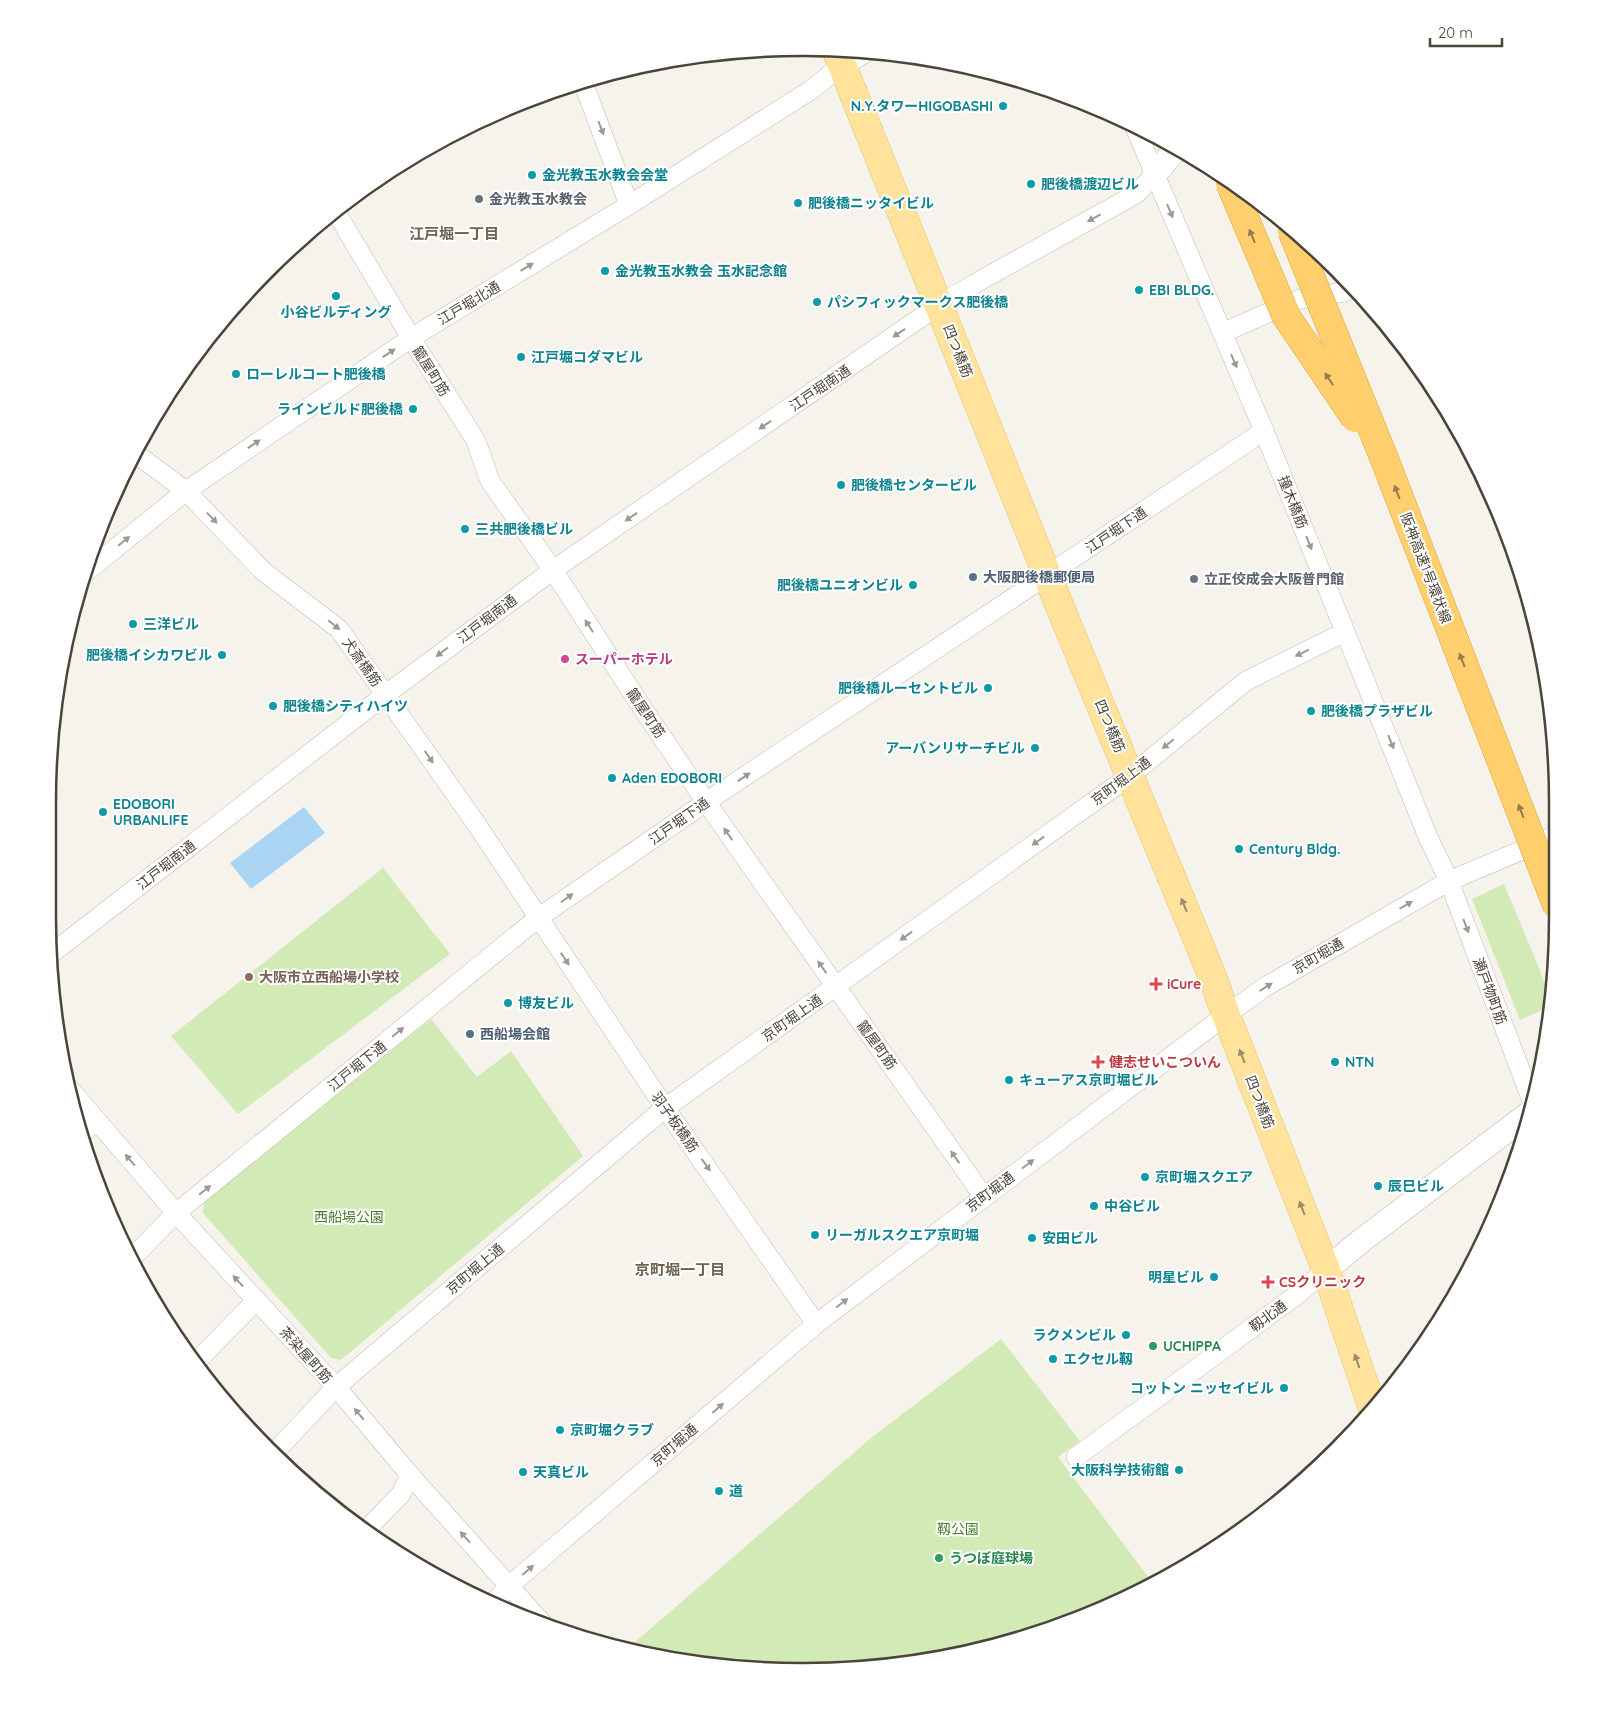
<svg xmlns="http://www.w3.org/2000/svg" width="1605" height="1719" viewBox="0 0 1605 1719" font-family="Quicksand,'Noto Sans JP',sans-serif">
	<rect width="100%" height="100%" fill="#f6f3ec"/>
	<!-- green -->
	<g fill="#d2eab5">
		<polygon points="383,868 450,954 238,1114 171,1036"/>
		<polygon points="1504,884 1537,963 1550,997 1549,1007 1520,1020 1472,899"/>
		<polygon points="431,1019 477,1077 511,1051 583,1156 341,1360 331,1358 203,1213 204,1199"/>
		<polygon points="1001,1339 1080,1441 1058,1457 1152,1582 1091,1614 998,1646 901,1665 753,1670 627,1649 871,1438"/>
	</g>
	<!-- water -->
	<polygon fill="#a9d4f2" points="304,807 325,833 251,889 230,863"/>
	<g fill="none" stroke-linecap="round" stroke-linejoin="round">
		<!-- minor casing -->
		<g stroke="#c2bbae" stroke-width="20">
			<g id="minor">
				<polyline points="583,82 629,205"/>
				<polyline points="1134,125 1264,431 1428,837 1449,881 1532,1101"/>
				<polyline points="336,212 411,338 476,441 490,481 553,570 641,706 706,802 984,1197"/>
				<polyline points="1222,333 1300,299 1344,292 1353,289"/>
				<polyline points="135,453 186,491 264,572 339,629 475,822 665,1108 816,1324"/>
				<polyline points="86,572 186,491 411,338 629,205 811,90 842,65"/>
				<polyline points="51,954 385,695 553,570 939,305 974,284 1136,194 1155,174"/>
				<polyline points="68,1087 176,1213 336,1387 410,1475 543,1624"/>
				<polyline points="81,1135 96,1120"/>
				<polyline points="131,1259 176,1213 538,918 706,802 1264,431"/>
				<polyline points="195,1363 257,1300"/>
				<polyline points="275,1452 336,1387 665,1108 1131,775 1246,681 1345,632"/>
				<polyline points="1076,1457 1298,1294 1326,1270"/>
				<polyline points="367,1529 401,1494 410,1475"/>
				<polyline points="492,1604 509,1586 816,1324 1226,1015 1265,987 1449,881 1532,846 1555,835"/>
			</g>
		</g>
		<!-- tertiary casing -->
		<g stroke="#c2bbae" stroke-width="25">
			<g id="tertiary">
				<polyline points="842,65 863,51"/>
				<polyline points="1155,174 1175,150"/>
				<polyline points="1326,1270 1361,1241 1527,1115"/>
			</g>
		</g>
		<!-- primary casing -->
		<g stroke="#e6c16a" stroke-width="29">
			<polyline id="primary" points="836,50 1060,607 1211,973 1226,1015 1326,1270 1372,1407"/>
		</g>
		<!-- minor -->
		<use href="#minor" stroke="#fff" stroke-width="19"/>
		<!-- tertiary -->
		<use href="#tertiary" stroke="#fff" stroke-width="24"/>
		<!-- primary -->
		<use href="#primary" stroke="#ffe39c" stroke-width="28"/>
		<!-- motorway-bridge casing -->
		<g stroke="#e0a43c" stroke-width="29" stroke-linecap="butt">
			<g id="motorway-bridge">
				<polyline points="1230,183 1286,316 1355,418"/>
				<polyline points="1292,231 1386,463 1557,906"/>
			</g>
		</g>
		<!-- motorway-bridge -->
		<use href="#motorway-bridge" stroke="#ffcf6e" stroke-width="28"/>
	</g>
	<!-- one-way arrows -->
	<defs><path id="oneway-solid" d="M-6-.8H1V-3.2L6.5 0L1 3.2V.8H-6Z" transform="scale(1.25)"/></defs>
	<g fill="#9c9892">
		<use href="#oneway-solid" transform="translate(601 128) rotate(69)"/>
		<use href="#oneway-solid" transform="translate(1170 211) rotate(67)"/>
		<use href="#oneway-solid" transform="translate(1094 218) rotate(151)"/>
		<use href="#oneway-solid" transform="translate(527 267) rotate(-31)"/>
		<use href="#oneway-solid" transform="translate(899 333) rotate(146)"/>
		<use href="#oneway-solid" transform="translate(389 353) rotate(-34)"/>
		<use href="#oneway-solid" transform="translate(1234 361) rotate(67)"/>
		<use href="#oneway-solid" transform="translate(765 425) rotate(146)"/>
		<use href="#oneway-solid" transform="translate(254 444) rotate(-34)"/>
		<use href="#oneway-solid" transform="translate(631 517) rotate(146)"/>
		<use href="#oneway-solid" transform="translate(212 518) rotate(46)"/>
		<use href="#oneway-solid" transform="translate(124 541) rotate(-39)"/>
		<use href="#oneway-solid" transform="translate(1309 543) rotate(68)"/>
		<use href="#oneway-solid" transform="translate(334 625) rotate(39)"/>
		<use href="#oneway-solid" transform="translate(589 626) rotate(-123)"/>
		<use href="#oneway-solid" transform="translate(442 652) rotate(143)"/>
		<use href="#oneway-solid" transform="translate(1302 653) rotate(154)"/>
		<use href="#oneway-solid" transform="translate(1391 742) rotate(68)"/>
		<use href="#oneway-solid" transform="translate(1168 744) rotate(141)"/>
		<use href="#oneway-solid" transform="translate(429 757) rotate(55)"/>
		<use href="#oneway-solid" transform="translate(744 777) rotate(-34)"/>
		<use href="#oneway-solid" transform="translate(728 834) rotate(-125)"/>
		<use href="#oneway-solid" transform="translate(1038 841) rotate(144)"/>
		<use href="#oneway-solid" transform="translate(567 898) rotate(-35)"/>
		<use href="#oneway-solid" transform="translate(1406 905) rotate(-30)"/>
		<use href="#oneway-solid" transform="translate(1466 926) rotate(69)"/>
		<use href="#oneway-solid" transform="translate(906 936) rotate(144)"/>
		<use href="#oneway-solid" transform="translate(565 959) rotate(56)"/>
		<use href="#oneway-solid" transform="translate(822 967) rotate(-125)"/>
		<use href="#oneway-solid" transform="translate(1266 987) rotate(-32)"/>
		<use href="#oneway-solid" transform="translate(398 1032) rotate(-39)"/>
		<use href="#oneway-solid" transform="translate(955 1157) rotate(-125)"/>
		<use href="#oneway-solid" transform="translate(130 1160) rotate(-131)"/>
		<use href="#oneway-solid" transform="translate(1028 1164) rotate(-37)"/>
		<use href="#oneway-solid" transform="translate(706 1165) rotate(54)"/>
		<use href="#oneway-solid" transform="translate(205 1190) rotate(-39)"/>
		<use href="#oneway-solid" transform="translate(238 1281) rotate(-133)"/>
		<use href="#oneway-solid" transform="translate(842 1303) rotate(-37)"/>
		<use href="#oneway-solid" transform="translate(718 1408) rotate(-41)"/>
		<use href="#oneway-solid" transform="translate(359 1414) rotate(-130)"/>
		<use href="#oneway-solid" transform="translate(465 1537) rotate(-132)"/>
		<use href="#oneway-solid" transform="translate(528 1570) rotate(-41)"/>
	</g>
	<g fill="#937c4e">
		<use href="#oneway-solid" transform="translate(1252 236) rotate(-113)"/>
		<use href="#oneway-solid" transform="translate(1329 379) rotate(-124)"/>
		<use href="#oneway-solid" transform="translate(1397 492) rotate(-111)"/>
		<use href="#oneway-solid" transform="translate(1462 660) rotate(-111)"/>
		<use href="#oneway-solid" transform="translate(1521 811) rotate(-111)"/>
	</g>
	<g fill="#9c8c66">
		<use href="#oneway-solid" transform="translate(1184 905) rotate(-112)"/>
		<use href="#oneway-solid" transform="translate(1242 1056) rotate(-111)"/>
		<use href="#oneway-solid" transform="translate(1302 1208) rotate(-111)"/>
		<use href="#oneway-solid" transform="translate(1357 1361) rotate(-109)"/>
	</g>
	<!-- markers -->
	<g fill="#0f9aa8" stroke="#fff" stroke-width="2">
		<circle cx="1003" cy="106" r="5"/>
		<circle cx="532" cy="175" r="5"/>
		<circle cx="1031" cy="184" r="5"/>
		<circle cx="798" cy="203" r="5"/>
		<circle cx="605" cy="271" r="5"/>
		<circle cx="1139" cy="290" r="5"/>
		<circle cx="336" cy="296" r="5"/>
		<circle cx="817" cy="302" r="5"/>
		<circle cx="521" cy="357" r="5"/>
		<circle cx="236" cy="374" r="5"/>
		<circle cx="413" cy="409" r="5"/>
		<circle cx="841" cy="485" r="5"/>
		<circle cx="465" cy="529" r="5"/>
		<circle cx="913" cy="585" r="5"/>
		<circle cx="133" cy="624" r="5"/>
		<circle cx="222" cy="655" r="5"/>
		<circle cx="988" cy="688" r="5"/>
		<circle cx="273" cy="706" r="5"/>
		<circle cx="1311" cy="711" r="5"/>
		<circle cx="1035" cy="748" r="5"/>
		<circle cx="612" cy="778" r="5"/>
		<circle cx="103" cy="812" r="5"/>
		<circle cx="1239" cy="849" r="5"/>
		<circle cx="508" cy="1003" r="5"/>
		<circle cx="1335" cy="1062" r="5"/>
		<circle cx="1009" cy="1080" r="5"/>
		<circle cx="1145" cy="1177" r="5"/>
		<circle cx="1378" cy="1186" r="5"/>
		<circle cx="1094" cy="1206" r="5"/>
		<circle cx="815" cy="1235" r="5"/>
		<circle cx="1032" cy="1238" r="5"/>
		<circle cx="1214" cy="1277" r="5"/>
		<circle cx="1126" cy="1335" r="5"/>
		<circle cx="1053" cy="1359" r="5"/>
		<circle cx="1284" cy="1388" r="5"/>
		<circle cx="560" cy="1430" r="5"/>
		<circle cx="1179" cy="1470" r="5"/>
		<circle cx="523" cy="1472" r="5"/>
		<circle cx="719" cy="1491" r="5"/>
	</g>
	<g fill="#6b7280" stroke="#fff" stroke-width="2">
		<circle cx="479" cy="199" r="5"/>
		<circle cx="1194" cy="579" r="5"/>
	</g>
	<g fill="#5c6f8a" stroke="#fff" stroke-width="2">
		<circle cx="973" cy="577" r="5"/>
		<circle cx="470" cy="1034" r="5"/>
	</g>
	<circle fill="#d1479c" stroke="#fff" stroke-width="2" cx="565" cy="659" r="5"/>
	<circle fill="#8d6e63" stroke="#fff" stroke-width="2" cx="249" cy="977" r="5"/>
	<g fill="#e0444e" stroke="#fff" stroke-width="2">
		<path d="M1153.5 976.5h5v5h5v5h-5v5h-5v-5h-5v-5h5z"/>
		<path d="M1095.5 1054.5h5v5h5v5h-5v5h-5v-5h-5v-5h5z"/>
		<path d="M1265.5 1274.5h5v5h5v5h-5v5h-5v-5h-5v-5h5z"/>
	</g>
	<g fill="#2e9e5b" stroke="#fff" stroke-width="2">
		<circle cx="1153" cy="1346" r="5"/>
		<circle cx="939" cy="1558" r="5"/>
	</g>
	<g text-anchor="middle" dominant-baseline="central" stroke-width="4" stroke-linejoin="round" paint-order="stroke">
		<!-- culture labels -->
		<g font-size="14" font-weight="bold" fill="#0d838f" stroke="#fff" text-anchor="start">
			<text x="993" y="106" text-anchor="end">N.Y.タワーHIGOBASHI</text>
			<text x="542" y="175">金光教玉水教会会堂</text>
			<text x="1041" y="184">肥後橋渡辺ビル</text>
			<text x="808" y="203">肥後橋ニッタイビル</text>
			<text x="615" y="271">金光教玉水教会 玉水記念館</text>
			<text x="1149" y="290">EBI BLDG.</text>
			<text x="827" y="302">パシフィックマークス肥後橋</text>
			<text x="336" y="312" text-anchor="middle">小谷ビルディング</text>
			<text x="531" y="357">江戸堀コダマビル</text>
			<text x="246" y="374">ローレルコート肥後橋</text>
			<text x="403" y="409" text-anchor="end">ラインビルド肥後橋</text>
			<text x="851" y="485">肥後橋センタービル</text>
			<text x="475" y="529">三共肥後橋ビル</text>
			<text x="903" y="585" text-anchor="end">肥後橋ユニオンビル</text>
			<text x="143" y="624">三洋ビル</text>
			<text x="212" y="655" text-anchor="end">肥後橋イシカワビル</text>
			<text x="978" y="688" text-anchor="end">肥後橋ルーセントビル</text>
			<text x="283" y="706">肥後橋シティハイツ</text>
			<text x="1321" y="711">肥後橋プラザビル</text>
			<text x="1025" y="748" text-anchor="end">アーバンリサーチビル</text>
			<text x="622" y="778">Aden EDOBORI</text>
			<text x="113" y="804">EDOBORI<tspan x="113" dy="16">URBANLIFE</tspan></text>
			<text x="1249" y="849">Century Bldg.</text>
			<text x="518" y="1003">博友ビル</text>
			<text x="1345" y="1062">NTN</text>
			<text x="1019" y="1080">キューアス京町堀ビル</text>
			<text x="1155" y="1177">京町堀スクエア</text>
			<text x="1388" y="1186">辰巳ビル</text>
			<text x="1104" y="1206">中谷ビル</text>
			<text x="825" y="1235">リーガルスクエア京町堀</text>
			<text x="1042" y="1238">安田ビル</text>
			<text x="1204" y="1277" text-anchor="end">明星ビル</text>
			<text x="1116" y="1335" text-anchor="end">ラクメンビル</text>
			<text x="1063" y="1359">エクセル靱</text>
			<text x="1274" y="1388" text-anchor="end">コットン ニッセイビル</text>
			<text x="570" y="1430">京町堀クラブ</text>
			<text x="1169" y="1470" text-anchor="end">大阪科学技術館</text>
			<text x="533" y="1472">天真ビル</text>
			<text x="729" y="1491">道</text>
		</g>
		<!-- worship labels -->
		<g font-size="14" font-weight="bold" fill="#5b616d" stroke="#fff" text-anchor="start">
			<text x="489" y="199">金光教玉水教会</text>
			<text x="1204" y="579">立正佼成会大阪普門館</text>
		</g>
		<!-- street labels -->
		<g font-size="14" fill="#4b4439" stroke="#fff">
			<text transform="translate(469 303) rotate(-31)">江戸堀北通</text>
			<text transform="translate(958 351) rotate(68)">四つ橋筋</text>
			<text transform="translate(431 371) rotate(58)">籠屋町筋</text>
			<text transform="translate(820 388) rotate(-34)">江戸堀南通</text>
			<text transform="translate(1293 502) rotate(68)">撞木橋筋</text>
			<text transform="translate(1116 530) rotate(-34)">江戸堀下通</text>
			<text transform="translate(1426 568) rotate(69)">阪神高速1号環状線</text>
			<text transform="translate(487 619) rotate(-37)">江戸堀南通</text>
			<text transform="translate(362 662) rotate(55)">犬斎橋筋</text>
			<text transform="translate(646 713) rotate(56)">籠屋町筋</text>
			<text transform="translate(1110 726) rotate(67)">四つ橋筋</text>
			<text transform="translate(1121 781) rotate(-37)">京町堀上通</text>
			<text transform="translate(679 821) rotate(-35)">江戸堀下通</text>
			<text transform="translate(166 865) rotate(-38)">江戸堀南通</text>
			<text transform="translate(1318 956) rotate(-30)">京町堀通</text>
			<text transform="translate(1490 991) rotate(69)">瀬戸物町筋</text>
			<text transform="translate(792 1018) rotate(-35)">京町堀上通</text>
			<text transform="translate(877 1045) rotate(54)">籠屋町筋</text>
			<text transform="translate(357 1066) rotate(-39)">江戸堀下通</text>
			<text transform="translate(1260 1102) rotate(69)">四つ橋筋</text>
			<text transform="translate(675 1122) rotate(55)">羽子板橋筋</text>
			<text transform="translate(990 1192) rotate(-37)">京町堀通</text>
			<text transform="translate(475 1269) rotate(-40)">京町堀上通</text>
			<text transform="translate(1268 1316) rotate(-36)">靱北通</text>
			<text transform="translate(306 1355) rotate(48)">茶染屋町筋</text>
			<text transform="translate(674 1445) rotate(-41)">京町堀通</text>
		</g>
		<!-- service labels -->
		<g font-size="14" font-weight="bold" fill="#4e5e75" stroke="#fff" text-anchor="start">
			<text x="983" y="577">大阪肥後橋郵便局</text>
			<text x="480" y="1034">西船場会館</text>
		</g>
		<!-- hotel labels -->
		<g font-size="14" font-weight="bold" fill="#b23c85" stroke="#fff" text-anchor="start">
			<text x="575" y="659">スーパーホテル</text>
		</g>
		<!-- education labels -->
		<g font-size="14" font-weight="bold" fill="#785e54" stroke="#fff" text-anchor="start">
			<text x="259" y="977">大阪市立西船場小学校</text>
		</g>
		<!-- health labels -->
		<g font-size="14" font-weight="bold" fill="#be3a42" stroke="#fff" text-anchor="start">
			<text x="1167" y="984">iCure</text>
			<text x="1109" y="1062">健志せいこついん</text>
			<text x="1279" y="1282">CSクリニック</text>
		</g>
		<!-- park labels -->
		<g font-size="14" fill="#4a7f2a" stroke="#fff">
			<text x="349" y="1217">西船場公園</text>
			<text x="958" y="1529">靱公園</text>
		</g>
		<!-- leisure labels -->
		<g font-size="14" font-weight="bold" fill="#27864d" stroke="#fff" text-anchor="start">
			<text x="1163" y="1346">UCHIPPA</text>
			<text x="949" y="1558">うつぼ庭球場</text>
		</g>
		<!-- neighbourhood labels -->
		<g font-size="15" font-weight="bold" fill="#6e6250" stroke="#fff">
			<text x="454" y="233">江戸堀一丁目</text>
			<text x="680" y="1269">京町堀一丁目</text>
		</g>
	</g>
	<!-- crop -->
	<path d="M0 0H1605V1719H0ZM802 56H803A746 746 0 0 1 1549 802V917A746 746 0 0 1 803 1663H802A746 746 0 0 1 56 917V802A746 746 0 0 1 802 56Z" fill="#fff" fill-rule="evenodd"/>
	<path fill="none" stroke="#4b4439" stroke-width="2.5" d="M802 56H803A746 746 0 0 1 1549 802V917A746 746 0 0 1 803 1663H802A746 746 0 0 1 56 917V802A746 746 0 0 1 802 56Z"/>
	<!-- scale -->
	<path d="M1430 38v8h72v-8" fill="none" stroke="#4b4439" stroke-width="2.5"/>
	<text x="1438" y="38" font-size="15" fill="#4b4439" stroke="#ffffff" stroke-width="4" paint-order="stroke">20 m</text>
</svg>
